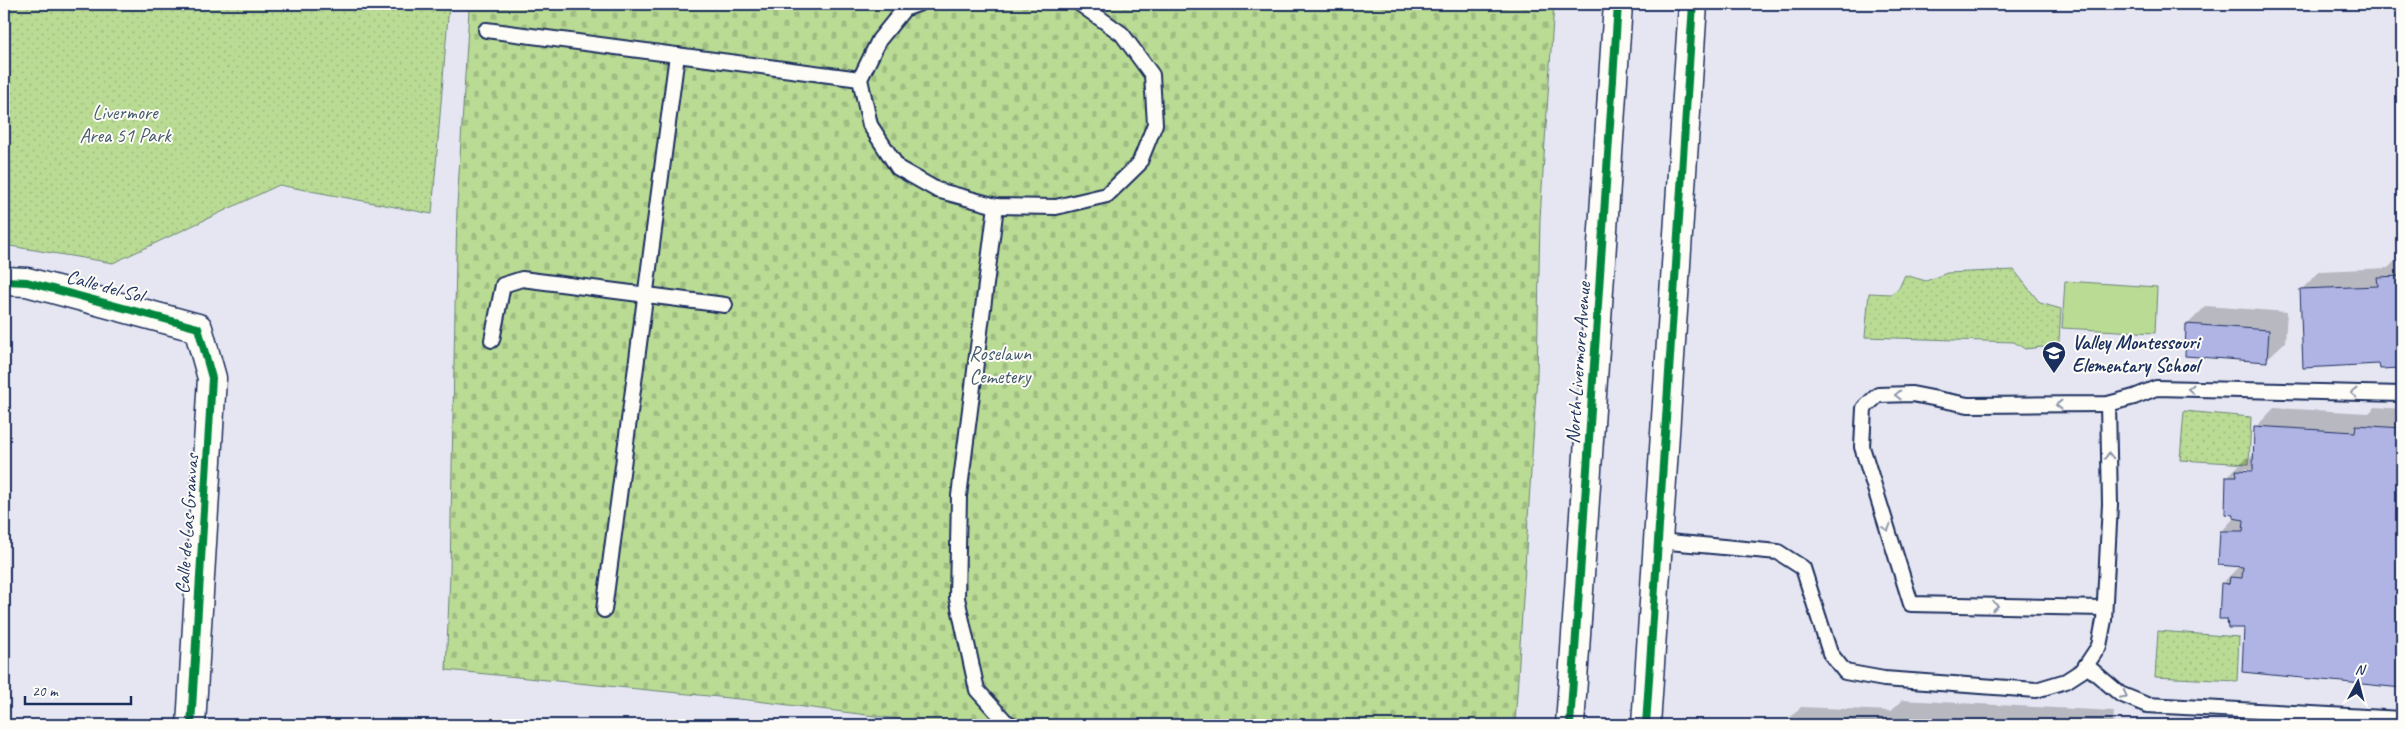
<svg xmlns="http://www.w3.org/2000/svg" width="2406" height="729" viewBox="0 0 2406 729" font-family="Caveat,sans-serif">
	<defs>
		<pattern id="grass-dots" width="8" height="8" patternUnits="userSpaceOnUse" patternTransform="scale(1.25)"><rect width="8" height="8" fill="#badb94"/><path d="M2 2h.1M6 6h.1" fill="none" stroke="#9fbc82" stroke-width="1.8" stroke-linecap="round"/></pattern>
		<pattern id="cemetery-stones" width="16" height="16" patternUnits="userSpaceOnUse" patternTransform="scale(1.25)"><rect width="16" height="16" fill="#badb94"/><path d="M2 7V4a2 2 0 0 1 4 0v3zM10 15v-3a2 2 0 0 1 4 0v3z" fill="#9fbc82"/></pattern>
	</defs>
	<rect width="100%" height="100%" fill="#e6e6f2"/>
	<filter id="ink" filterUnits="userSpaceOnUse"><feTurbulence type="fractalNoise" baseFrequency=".02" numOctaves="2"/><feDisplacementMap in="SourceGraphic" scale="10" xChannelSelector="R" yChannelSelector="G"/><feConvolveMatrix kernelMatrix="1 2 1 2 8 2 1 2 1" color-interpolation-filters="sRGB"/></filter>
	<g filter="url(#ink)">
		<!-- grass -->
		<g fill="url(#grass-dots)" stroke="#6a8579">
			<polygon points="4,4 449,4 432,214 279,185 113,263 4,245"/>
			<polygon points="2014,270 2040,303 2061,309 2058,356 2042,347 2025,349 2014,342 1865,337 1869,293 1891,294 1899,288 1905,275 1926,281 1947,273"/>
			<polygon points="2184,411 2251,417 2249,464 2180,460"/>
			<polygon points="2158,631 2239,637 2237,681 2155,677"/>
		</g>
		<!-- cemetery -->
		<polygon fill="url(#cemetery-stones)" stroke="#6a8579" points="474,4 1554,4 1540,218 1537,376 1515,725 946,725 749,700 446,670 450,573 457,206 469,10"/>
		<!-- pitch -->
		<polygon fill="#badb94" stroke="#6a8579" points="2065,281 2157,287 2155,333 2062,328"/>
		<!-- shadow -->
		<g fill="#0003" fill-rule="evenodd">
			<polygon points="2402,258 2402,366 2381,367 2381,363 2301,290 2320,271 2388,268 2397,259"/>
			<polygon points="2206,306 2287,312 2285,342 2266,360 2187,325"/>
			<path d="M2375 407 2402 409V686L2243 671 2245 627 2222 584 2240 565 2221 532 2234 518 2227 477 2246 458H2250L2255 453 2256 427 2274 408 2369 413ZM2244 469 2259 470V472L2244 471Z"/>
			<polygon points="1902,700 2114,711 2113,725 1783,725 1801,707 1891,711"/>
		</g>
		<!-- building -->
		<g fill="#b0b4e5" stroke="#1b2f5e">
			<polygon points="2402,276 2402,368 2380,369 2379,364 2303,368 2300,289 2378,286 2377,277"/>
			<polygon points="2186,324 2269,330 2267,362 2185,356"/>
			<polygon points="2356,425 2402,428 2402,688 2242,672 2244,628 2228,628 2227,619 2219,619 2221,583 2229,584 2230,577 2242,578 2243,567 2218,565 2220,531 2243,531 2244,520 2233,518 2233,515 2225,514 2226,476 2237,476 2236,470 2253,471 2254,426 2355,432"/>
			<polygon points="1878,722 1941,725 1878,725"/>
		</g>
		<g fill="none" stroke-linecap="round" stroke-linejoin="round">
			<!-- lane casing -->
			<g stroke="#1b2f5e" stroke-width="18">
				<g id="lane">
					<polyline points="918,4 904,9 879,40 860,79 870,125 898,168 937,190 996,206 1056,207 1107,195 1139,164 1155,124 1152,75 1122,34 1080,4"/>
					<polyline points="486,30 860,79"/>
					<polyline points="996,206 959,496 957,598 977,690 1005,721 1012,725"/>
					<polyline points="492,340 503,285 522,279 725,305"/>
					<polyline points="1658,541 1778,552 1803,568 1830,653 1845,672 1884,679 2036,690 2066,681 2083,670 2099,646 2104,620 2110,504 2108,404"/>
					<polyline points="2104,608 1911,604 1862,447 1864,408 1878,395 1912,394 1968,405 2108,404 2134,397 2156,388 2402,394"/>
					<polyline points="604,610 677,55"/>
					<polyline points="2086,665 2120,694 2147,705 2402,719"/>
				</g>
			</g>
			<!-- street casing -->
			<g stroke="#1b2f5e" stroke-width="31">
				<polyline id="street" points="4,281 27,282 198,328 212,378 191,725"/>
			</g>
			<!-- secondary casing -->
			<g stroke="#1b2f5e" stroke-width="31">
				<g id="secondary">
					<polyline points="1570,725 1618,4"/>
					<polyline points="1646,725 1693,4"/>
				</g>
			</g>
			<!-- path -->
			<polyline stroke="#1b2f5e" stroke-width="3" stroke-dasharray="5 4" stroke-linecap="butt" points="4,220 4,225"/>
			<!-- lane -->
			<use href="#lane" stroke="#fdfcf7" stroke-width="14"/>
			<!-- street -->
			<use href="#street" stroke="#fdfcf7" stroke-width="28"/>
			<!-- secondary -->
			<use href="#secondary" stroke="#fdfcf7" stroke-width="28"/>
			<!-- cycleway casing -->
			<g stroke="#fdfcf7" stroke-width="11">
				<g id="cycleway">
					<polyline points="4,281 27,282 198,328 212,378 191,725"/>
					<polyline points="1570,725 1618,4"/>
					<polyline points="1646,725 1693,4"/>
				</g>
			</g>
			<!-- cycleway -->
			<use href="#cycleway" stroke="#00873e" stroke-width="8"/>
		</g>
		<!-- one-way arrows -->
		<defs><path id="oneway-chevron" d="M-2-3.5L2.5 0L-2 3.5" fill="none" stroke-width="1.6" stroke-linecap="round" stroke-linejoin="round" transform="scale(1.25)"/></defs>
		<g stroke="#8c96aa">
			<use href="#oneway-chevron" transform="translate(2191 389) rotate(-179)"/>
			<use href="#oneway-chevron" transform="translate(2354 393) rotate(-179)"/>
			<use href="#oneway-chevron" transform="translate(1898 395) rotate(179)"/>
			<use href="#oneway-chevron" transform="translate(2059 405) rotate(180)"/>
			<use href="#oneway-chevron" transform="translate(2109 456) rotate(-91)"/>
			<use href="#oneway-chevron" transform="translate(1887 528) rotate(72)"/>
			<use href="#oneway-chevron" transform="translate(1995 606) rotate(1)"/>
			<use href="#oneway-chevron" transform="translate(2124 695) rotate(27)"/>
		</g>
	</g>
	<!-- icons -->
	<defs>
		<g id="school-pin" transform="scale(1.25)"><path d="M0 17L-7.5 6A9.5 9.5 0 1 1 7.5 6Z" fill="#1b2f5e" stroke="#fdfcf7"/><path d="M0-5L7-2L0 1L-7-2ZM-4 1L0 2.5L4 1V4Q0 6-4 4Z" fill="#fff"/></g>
	</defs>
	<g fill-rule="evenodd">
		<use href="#school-pin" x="2054" y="353"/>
	</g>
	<g text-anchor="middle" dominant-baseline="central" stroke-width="4" stroke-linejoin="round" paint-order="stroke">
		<!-- park labels -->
		<g font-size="20" fill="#435a6c" stroke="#fdfcf7">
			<text x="125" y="112">Livermore<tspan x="125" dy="23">Area 51 Park</tspan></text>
			<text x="1000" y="353">Roselawn<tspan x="1000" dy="23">Cemetery</tspan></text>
		</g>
		<!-- street labels -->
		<g font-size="20" fill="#1b2f5e" stroke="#fdfcf7">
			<text transform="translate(105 286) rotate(15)">Calle del Sol</text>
			<text transform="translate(1578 363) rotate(-86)">North Livermore Avenue</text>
			<text transform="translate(187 524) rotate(-86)">Calle de Las Granvas</text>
		</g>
		<!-- poi labels -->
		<g font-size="20" font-weight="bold" fill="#1b2f5e" stroke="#fdfcf7" text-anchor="start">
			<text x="2072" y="342">Valley Montessouri<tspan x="2072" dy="23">Elementary School</tspan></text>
		</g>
	</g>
	<!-- margin -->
	<rect width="2406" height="729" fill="none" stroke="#fdfcf7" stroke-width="20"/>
	<rect x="10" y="10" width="2386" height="709" fill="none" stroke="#1b2f5e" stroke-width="2" filter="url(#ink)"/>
	<!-- north arrow -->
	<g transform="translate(2358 682) rotate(7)" stroke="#fdfcf7" stroke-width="4" paint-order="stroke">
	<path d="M0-4L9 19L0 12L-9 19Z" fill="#1b2f5e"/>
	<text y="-8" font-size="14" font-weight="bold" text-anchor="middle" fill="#1b2f5e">N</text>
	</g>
	<!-- scale -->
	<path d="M25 696v8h106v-8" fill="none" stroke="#1b2f5e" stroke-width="2.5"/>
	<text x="32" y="696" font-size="15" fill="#1b2f5e" stroke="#fdfcf7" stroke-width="4" paint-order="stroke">20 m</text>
</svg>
